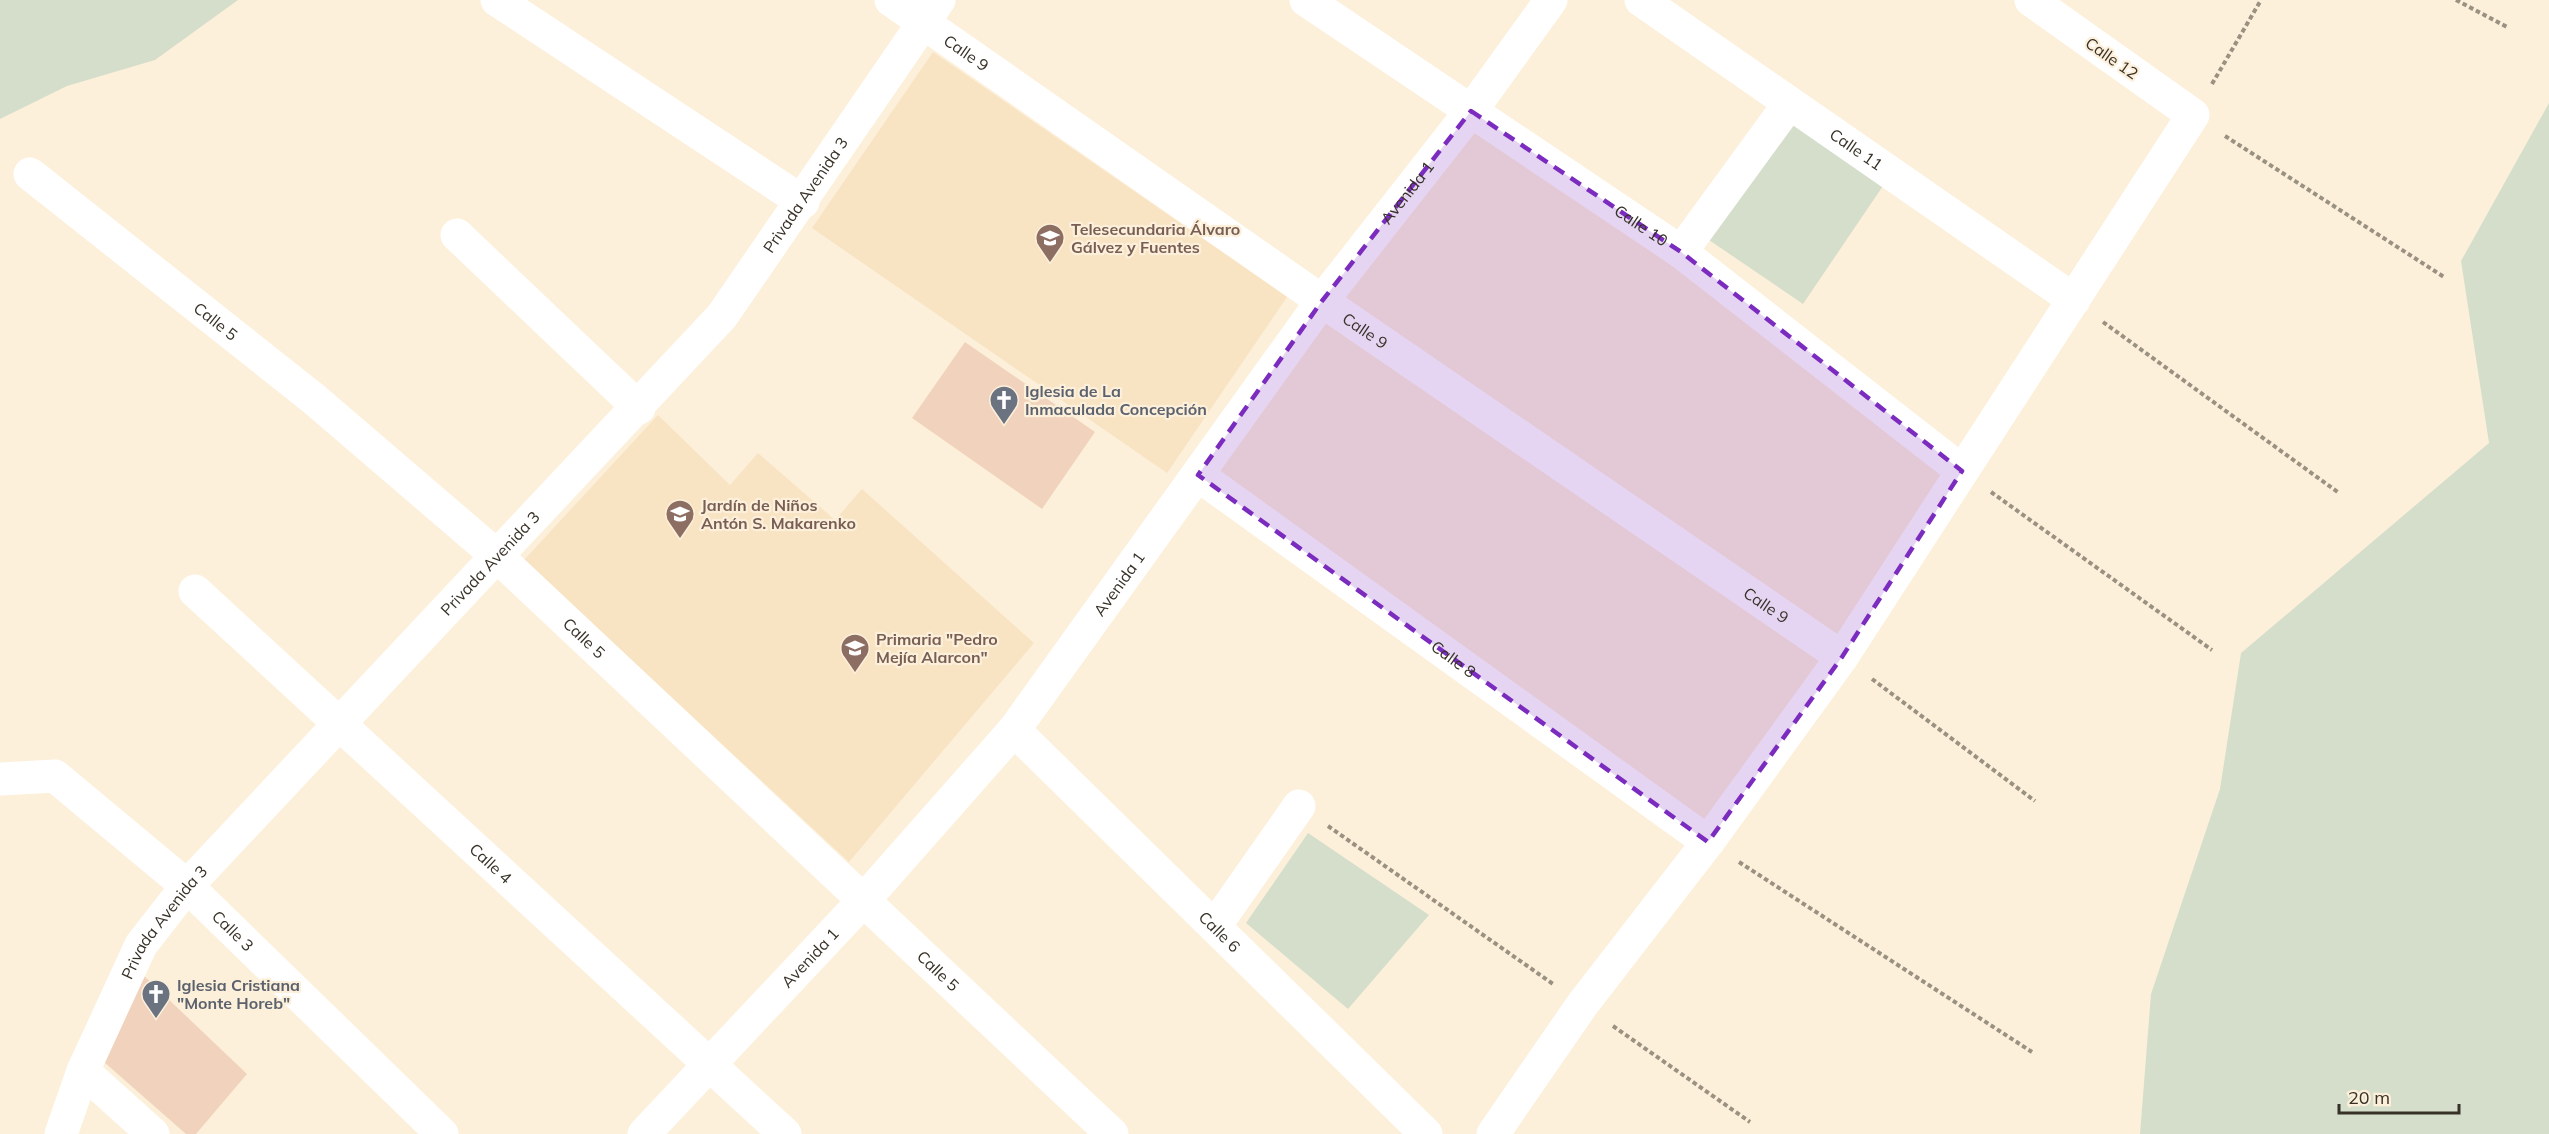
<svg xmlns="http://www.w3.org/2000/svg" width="2549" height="1134" viewBox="0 0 2549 1134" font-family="Mulish,sans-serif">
	<rect width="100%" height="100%" fill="#fdf0db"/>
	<!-- built -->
	<g fill="#f8e3c3">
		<polygon points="933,52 1287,297 1167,473 812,228"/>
		<polygon points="658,415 730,485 758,453 835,520 862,489 1034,643 849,862 524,560"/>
	</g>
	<!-- green -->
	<g fill="#d5decb">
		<polygon points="0,0 238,0 155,60 67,86 0,119"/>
		<polygon points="2549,103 2549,1134 2140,1134 2151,994 2220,789 2241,653 2489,443 2461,261"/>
		<polygon points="1787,118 1885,183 1803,304 1706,238"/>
		<polygon points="1308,833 1429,915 1348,1009 1246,923"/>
	</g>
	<!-- building -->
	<g fill="#f1d3bd">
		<polygon points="965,342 1095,432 1042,509 912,418"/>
		<polygon points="143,975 247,1074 196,1134 186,1134 104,1062"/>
	</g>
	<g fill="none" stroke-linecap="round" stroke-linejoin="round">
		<!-- path -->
		<g stroke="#9a9181" stroke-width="4" stroke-dasharray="4.5 3" stroke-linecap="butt">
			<polyline points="2456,0 2509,28"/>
			<polyline points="2212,84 2261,0"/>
			<polyline points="2225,136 2444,277"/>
			<polyline points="2103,322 2339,493"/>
			<polyline points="1991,492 2212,650"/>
			<polyline points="1872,679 2035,801"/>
			<polyline points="1328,826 1553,984"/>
			<polyline points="1739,862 2032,1052"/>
			<polyline points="1613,1026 1750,1122"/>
		</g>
		<!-- minor -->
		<g stroke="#fff" stroke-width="33">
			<polyline points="497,0 803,202"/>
			<path id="s1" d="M891 0 1322 301 1842 657"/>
			<path id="s2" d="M1306 0 1681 252 1962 471"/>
			<path id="s3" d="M1641 0 2074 300"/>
			<path id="s4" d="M30 174 314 399 497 556 1112 1134"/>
			<polyline points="457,235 639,408"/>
			<polyline points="1681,252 1789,104"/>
			<path id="s5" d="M1198 475 1708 842"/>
			<path id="s6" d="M195 591 785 1134"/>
			<path id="s7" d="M1014 730 1426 1134"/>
			<path id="s8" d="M0 779 55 776 187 886 442 1134"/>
			<polyline points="1215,926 1299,806"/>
			<polyline points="83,1071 153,1134"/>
			<path id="s9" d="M61 1134 83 1071 141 945 187 886 722 316 939 0"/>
			<path id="s10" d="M644 1134 864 900 1014 730 1322 301 1471 111 1551 0"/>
			<polyline points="1493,1134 1582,1005 1708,842 1842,657 2193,115 2031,0"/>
		</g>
	</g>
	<!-- marked area -->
	<path fill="#7b2cbf" fill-opacity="0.2" stroke="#7b2cbf" stroke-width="4.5" stroke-dasharray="12 8" stroke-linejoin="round" d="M1471 111 1681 252 1962 471 1842 657 1708 842 1198 475 1322 301Z"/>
	<!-- icons -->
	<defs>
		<g id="school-pin" transform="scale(1.5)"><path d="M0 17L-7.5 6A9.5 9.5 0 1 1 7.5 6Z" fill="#8d6e63" stroke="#fdf0db"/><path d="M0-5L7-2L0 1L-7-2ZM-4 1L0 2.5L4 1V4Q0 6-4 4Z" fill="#fff"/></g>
		<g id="church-pin" transform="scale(1.5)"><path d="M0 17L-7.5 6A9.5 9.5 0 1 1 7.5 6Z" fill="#6b7280" stroke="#fdf0db"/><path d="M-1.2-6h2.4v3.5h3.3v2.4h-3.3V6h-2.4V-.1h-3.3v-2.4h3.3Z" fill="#fff"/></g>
	</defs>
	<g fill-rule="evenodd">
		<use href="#school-pin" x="1050" y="238"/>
		<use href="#church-pin" x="1004" y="400"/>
		<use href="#school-pin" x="680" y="514"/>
		<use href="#school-pin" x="855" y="648"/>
		<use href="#church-pin" x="156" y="994"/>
	</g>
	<g text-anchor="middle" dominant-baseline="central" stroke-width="4.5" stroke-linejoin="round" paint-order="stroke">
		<!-- street labels -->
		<g font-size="16" fill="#373127" stroke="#fdf0db">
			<text stroke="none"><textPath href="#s1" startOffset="92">Calle 9</textPath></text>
			<text transform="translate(2112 58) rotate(35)">Calle 12</text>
			<text stroke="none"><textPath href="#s3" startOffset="262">Calle 11</textPath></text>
			<text stroke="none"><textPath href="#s10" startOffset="1214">Avenida 1</textPath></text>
			<text stroke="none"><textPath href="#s9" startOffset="1209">Privada Avenida 3</textPath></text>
			<text stroke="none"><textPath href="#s2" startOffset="404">Calle 10</textPath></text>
			<text stroke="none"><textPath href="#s4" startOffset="237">Calle 5</textPath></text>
			<text stroke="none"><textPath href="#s1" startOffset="578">Calle 9</textPath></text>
			<text stroke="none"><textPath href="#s9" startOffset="723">Privada Avenida 3</textPath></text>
			<text stroke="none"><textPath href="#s10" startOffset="728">Avenida 1</textPath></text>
			<text stroke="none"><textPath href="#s1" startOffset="1064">Calle 9</textPath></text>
			<text stroke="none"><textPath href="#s4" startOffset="723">Calle 5</textPath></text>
			<text stroke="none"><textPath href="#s5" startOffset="315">Calle 8</textPath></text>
			<text stroke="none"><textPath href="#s6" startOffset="402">Calle 4</textPath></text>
			<text stroke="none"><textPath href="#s9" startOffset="237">Privada Avenida 3</textPath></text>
			<text stroke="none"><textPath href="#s8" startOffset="291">Calle 3</textPath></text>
			<text stroke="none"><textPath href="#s7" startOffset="288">Calle 6</textPath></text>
			<text stroke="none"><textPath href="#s10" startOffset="242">Avenida 1</textPath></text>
			<text stroke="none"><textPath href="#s4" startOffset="1209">Calle 5</textPath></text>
		</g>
		<!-- education labels -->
		<g font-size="16" font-weight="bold" fill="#785e54" stroke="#fdf0db" text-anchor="start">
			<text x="1071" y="229">Telesecundaria Álvaro<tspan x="1071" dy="18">Gálvez y Fuentes</tspan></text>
			<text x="701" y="505">Jardín de Niños<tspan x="701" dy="18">Antón S. Makarenko</tspan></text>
			<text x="876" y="639">Primaria "Pedro<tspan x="876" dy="18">Mejía Alarcon"</tspan></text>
		</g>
		<!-- worship labels -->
		<g font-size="16" font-weight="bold" fill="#5b616d" stroke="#fdf0db" text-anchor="start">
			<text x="1025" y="391">Iglesia de La<tspan x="1025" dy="18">Inmaculada Concepción</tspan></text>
			<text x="177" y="985">Iglesia Cristiana<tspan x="177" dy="18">"Monte Horeb"</tspan></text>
		</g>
	</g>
	<!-- scale -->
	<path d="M2339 1104v9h120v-9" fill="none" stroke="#373127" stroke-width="3"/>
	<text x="2348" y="1104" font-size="18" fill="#373127" stroke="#fdf0db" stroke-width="4.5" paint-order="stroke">20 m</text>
</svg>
